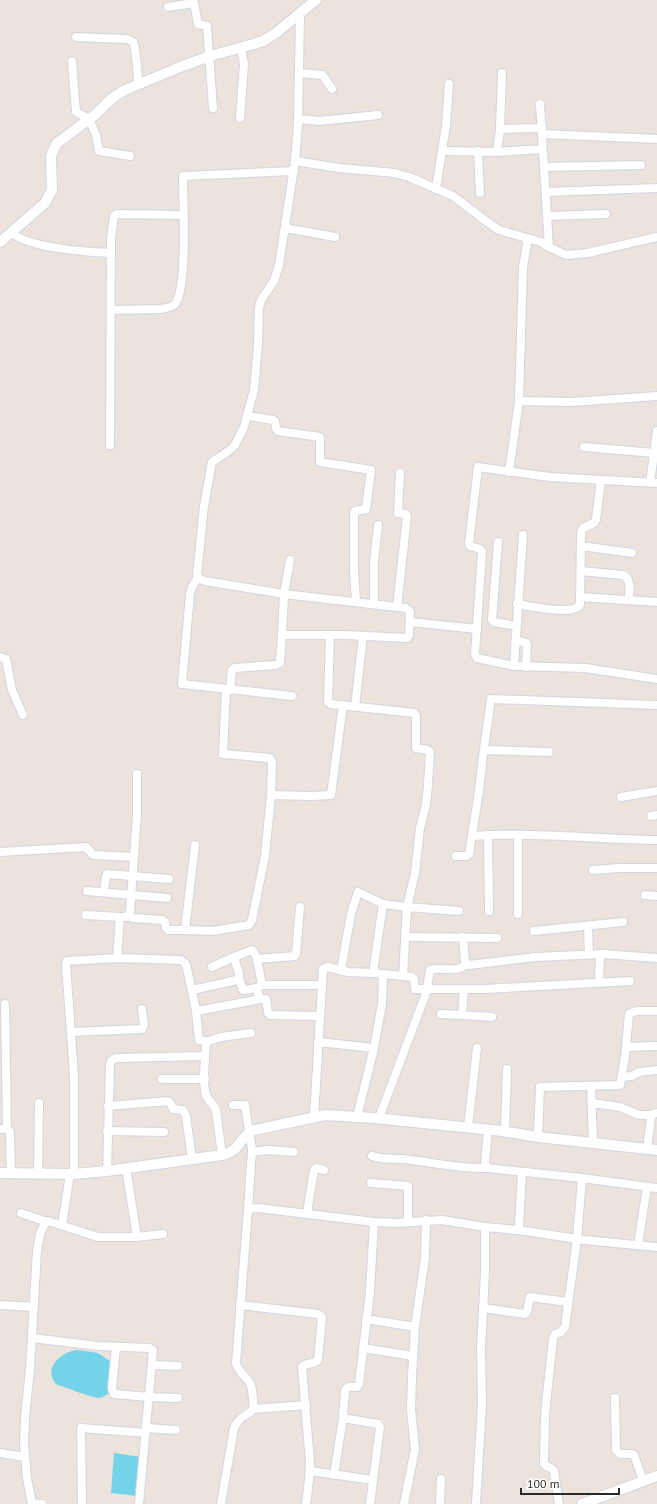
<svg xmlns="http://www.w3.org/2000/svg" width="657" height="1504" viewBox="0 0 657 1504" font-family="'PT Sans',sans-serif">
	<rect width="100%" height="100%" fill="#ebe3dc"/>
	<!-- water -->
	<g fill="#73d3e9">
		<path d="M78 1350 98 1353 110 1361 111 1365 109 1393C106 1395 102 1398 98 1398 94 1398 58 1385 56 1384 42 1367 63 1351 78 1350Z"/>
		<polygon points="114,1453 141,1457 137,1496 111,1493"/>
	</g>
	<g fill="none" stroke-linecap="round" stroke-linejoin="round">
		<!-- minor casing -->
		<g stroke="#d1d5e2" stroke-width="10">
			<g id="minor">
				<polyline points="168,7 194,3 198,24 207,26 213,108"/>
				<polyline points="300,14 298,124 295,161 279,265 274,281 261,300 259,308 258,345 254,390 244,427 235,445 230,450 212,462 204,506 197,575 200,579 205,581 284,594 397,607"/>
				<path d="M76 37 127 39C129 40 131 41 133 42 136 47 138 77 138 84"/>
				<polyline points="72,61 76,112 89,119 96,135 99,151 130,156"/>
				<polyline points="299,73 322,75 324,77 332,89"/>
				<polyline points="540,104 549,247"/>
				<polyline points="240,118 244,64 241,48"/>
				<polyline points="298,119 319,121 378,115"/>
				<polyline points="500,129 542,128"/>
				<polyline points="542,134 657,139"/>
				<polyline points="443,151 497,152 542,149"/>
				<polyline points="478,151 480,193"/>
				<polyline points="497,152 500,129 502,73"/>
				<polyline points="295,161 339,168 395,173 409,177 453,196 490,224 499,230 541,242 549,247 566,255 588,253 657,237"/>
				<polyline points="544,167 641,165"/>
				<polyline points="436,189 446,125 449,84"/>
				<polyline points="546,192 657,188"/>
				<polyline points="548,216 606,214"/>
				<polyline points="285,228 335,237"/>
				<path d="M11 232C27 248 87 252 111 253"/>
				<path d="M112 310 161 309C165 308 171 308 175 304 188 288 183 200 183 176L294 171"/>
				<polyline points="519,401 573,402 657,396"/>
				<polyline points="248,416 273,420 275,421 276,428 278,431 320,437 320,462 371,470 366,509 355,511 354,513 354,570 356,601"/>
				<polyline points="110,445 111,239 114,216 117,214 183,215"/>
				<polyline points="584,447 654,453"/>
				<polyline points="509,472 519,401 523,267 528,238"/>
				<polyline points="650,483 657,431"/>
				<polyline points="657,483 550,477 478,467 469,543 470,546 480,549 482,552 475,654 477,658 514,666 585,668 657,679"/>
				<polyline points="498,542 492,620 494,622 516,626"/>
				<polyline points="581,546 632,553"/>
				<polyline points="290,560 284,594 282,635 346,635 407,638 409,635 410,612 406,608 397,607 407,516 406,514 398,513 400,473"/>
				<path d="M581 571 623 575C632 579 629 591 629 600"/>
				<polyline points="198,577 192,587 190,594 182,684 292,696"/>
				<polyline points="580,597 657,602"/>
				<polyline points="374,604 374,562 378,525"/>
				<path d="M517 604C530 606 573 616 580 605L581 533 583 528 594 523 596 520 601 480"/>
				<polyline points="410,622 477,629"/>
				<polyline points="330,635 328,702 331,704 414,713 416,716 416,748 428,750 430,752 428,785 426,805 420,828 415,873 407,907 383,904 358,892 351,914 341,970"/>
				<polyline points="515,641 524,642 527,644 526,667"/>
				<polyline points="0,657 6,659 12,690 23,715"/>
				<polyline points="514,666 523,535"/>
				<polyline points="226,690 223,754 270,758 272,762 271,795"/>
				<polyline points="230,690 232,670 234,668 276,665 280,663 282,635"/>
				<polyline points="355,707 363,636"/>
				<polyline points="484,750 549,752"/>
				<polyline points="621,797 657,791"/>
				<polyline points="651,816 657,815"/>
				<polyline points="488,835 489,911"/>
				<path d="M472 836C534 832 595 839 657 840"/>
				<polyline points="518,836 518,914"/>
				<polyline points="195,845 185,930 213,931 249,925 252,920 265,856 271,795 312,796 331,795 343,705"/>
				<polyline points="0,852 86,847 93,855 134,857"/>
				<polyline points="456,856 467,856 469,854 479,791 483,756 491,699 657,705"/>
				<polyline points="593,870 619,868 657,868"/>
				<polyline points="87,891 167,898"/>
				<polyline points="104,892 106,876 107,874 169,879"/>
				<polyline points="645,895 657,896"/>
				<polyline points="383,904 373,973 412,977 414,979 415,989 485,989 630,981"/>
				<polyline points="86,915 120,917"/>
				<polyline points="128,916 133,918 163,920 165,922 166,928 168,930 185,930"/>
				<polyline points="588,926 589,954"/>
				<polyline points="534,931 623,922"/>
				<polyline points="405,937 497,938"/>
				<polyline points="463,937 465,962 469,965 536,957 603,954 657,958"/>
				<polyline points="234,957 252,950 254,952 257,959 295,956 296,954 300,907"/>
				<polyline points="117,958 120,917 126,917 130,912 137,814 137,774"/>
				<polyline points="257,959 262,985"/>
				<polyline points="212,967 234,957 239,974 239,980"/>
				<polyline points="403,976 407,907 459,911"/>
				<polyline points="599,983 600,954"/>
				<polyline points="464,989 462,1015 492,1017"/>
				<polyline points="192,990 237,980 240,981 243,990 257,988"/>
				<polyline points="258,999 266,999 268,1013 270,1015 319,1016"/>
				<polyline points="5,1004 7,1129"/>
				<polyline points="196,1011 199,1040 205,1041 206,1043 205,1056"/>
				<polyline points="441,1014 462,1015"/>
				<polyline points="71,1032 142,1029 144,1025 142,1009"/>
				<polyline points="206,1042 221,1037 251,1033"/>
				<polyline points="318,1042 374,1048 382,1004 383,974"/>
				<polyline points="626,1047 657,1046"/>
				<polyline points="622,1077 632,1076 639,1072 657,1070"/>
				<polyline points="162,1079 205,1079"/>
				<polyline points="591,1086 593,1142"/>
				<polyline points="592,1103 620,1107 639,1115 652,1115"/>
				<polyline points="233,1105 245,1105 252,1150 248,1209 258,1208 374,1222 397,1223 442,1220 485,1227 517,1230 519,1228 522,1172"/>
				<polyline points="108,1106 168,1101 171,1104 173,1109 183,1110 186,1116 192,1159"/>
				<polyline points="314,1117 323,969 327,967 348,972 373,973"/>
				<polyline points="357,1117 374,1048"/>
				<path d="M379 1118 426 993 430 970C442 966 457 974 466 964"/>
				<polyline points="468,1127 477,1048"/>
				<polyline points="0,1129 7,1129 10,1132 11,1173"/>
				<polyline points="488,1129 485,1162 487,1168 582,1178 657,1188"/>
				<polyline points="107,1131 164,1132"/>
				<polyline points="505,1131 507,1069"/>
				<polyline points="538,1137 540,1087 620,1085 625,1057 629,1014 636,1011 657,1011"/>
				<polyline points="647,1150 651,1117 653,1114 657,1113"/>
				<polyline points="252,1152 268,1150 294,1152"/>
				<path d="M372 1156C382 1160 392 1158 403 1159 431 1162 459 1169 487 1168"/>
				<polyline points="126,1168 137,1237 163,1234"/>
				<path d="M107 1171 110 1065 111 1061 116 1058 205 1056C205 1068 202 1083 206 1095 208 1101 214 1104 216 1110L222 1155"/>
				<polyline points="38,1173 39,1103"/>
				<polyline points="74,1174 74,1076 66,964 67,961 117,958 181,960 186,964 196,1010 197,1011 256,1000 259,998 257,988 262,985 321,985"/>
				<polyline points="371,1183 408,1186 408,1222"/>
				<polyline points="21,1213 47,1222"/>
				<polyline points="307,1213 314,1170 316,1168 324,1170"/>
				<polyline points="62,1225 70,1174"/>
				<polyline points="518,1230 584,1240 657,1247"/>
				<polyline points="638,1245 647,1187"/>
				<polyline points="0,1305 34,1307"/>
				<path d="M240 1305 318 1314 322 1317 318 1360C314 1365 306 1362 302 1367L310 1462 309 1480 306 1504"/>
				<polyline points="483,1308 525,1314 527,1312 530,1297 568,1302"/>
				<polyline points="366,1319 415,1327"/>
				<polyline points="32,1338 98,1346 150,1348 153,1350 139,1504"/>
				<polyline points="116,1347 112,1388 114,1394 149,1397 178,1398"/>
				<polyline points="363,1348 413,1356"/>
				<polyline points="153,1365 178,1366"/>
				<polyline points="615,1398 616,1450 620,1454 631,1454 634,1455 643,1480"/>
				<polyline points="253,1409 306,1405"/>
				<polyline points="147,1428 176,1430"/>
				<polyline points="0,1453 25,1457"/>
				<polyline points="310,1471 373,1480"/>
				<polyline points="334,1475 343,1418"/>
				<polyline points="32,1503 42,1504"/>
				<polyline points="32,1504 27,1478 24,1444 25,1417 30,1369 37,1251 40,1234 45,1223 48,1221 98,1237 137,1237"/>
				<polyline points="82,1504 81,1428 146,1433"/>
				<path d="M221 1504 234 1428C240 1415 245 1418 252 1410 255 1407 252 1387 250 1383 245 1375 238 1372 236 1363L248 1209"/>
				<polyline points="370,1504 380,1427 378,1424 343,1418 345,1390 348,1387 357,1387 359,1384 370,1292 374,1222"/>
				<polyline points="404,1504 415,1449 411,1409 412,1377 415,1327 425,1258 426,1220"/>
				<polyline points="440,1504 441,1479"/>
				<polyline points="476,1504 482,1404 481,1349 485,1272 485,1227"/>
				<polyline points="559,1504 554,1471 551,1468 546,1466 544,1464 545,1414 553,1339 555,1334 561,1332 565,1327 577,1239 582,1178"/>
			</g>
		</g>
		<!-- tertiary casing -->
		<g stroke="#d1d5e2" stroke-width="12">
			<g id="tertiary">
				<polyline points="0,242 45,203 52,190 51,156 56,144 96,114 111,99 125,90 180,67 210,56 250,45 263,41 276,33 316,0"/>
				<path d="M0 1173 74 1174 107 1171 222 1155C241 1151 239 1137 254 1130L325 1115 374 1118 502 1131 538 1137 657 1150"/>
				<polyline points="582,1504 657,1476"/>
			</g>
		</g>
		<!-- minor -->
		<use href="#minor" stroke="#fff" stroke-width="8"/>
		<!-- tertiary -->
		<use href="#tertiary" stroke="#fff" stroke-width="10"/>
	</g>
	<!-- scale -->
	<path d="M521 1488v6h98v-6" fill="none" stroke="#292929" stroke-width="2"/>
	<text x="527" y="1488" font-size="12" fill="#292929" stroke="#ffffff" stroke-width="3" paint-order="stroke">100 m</text>
</svg>
